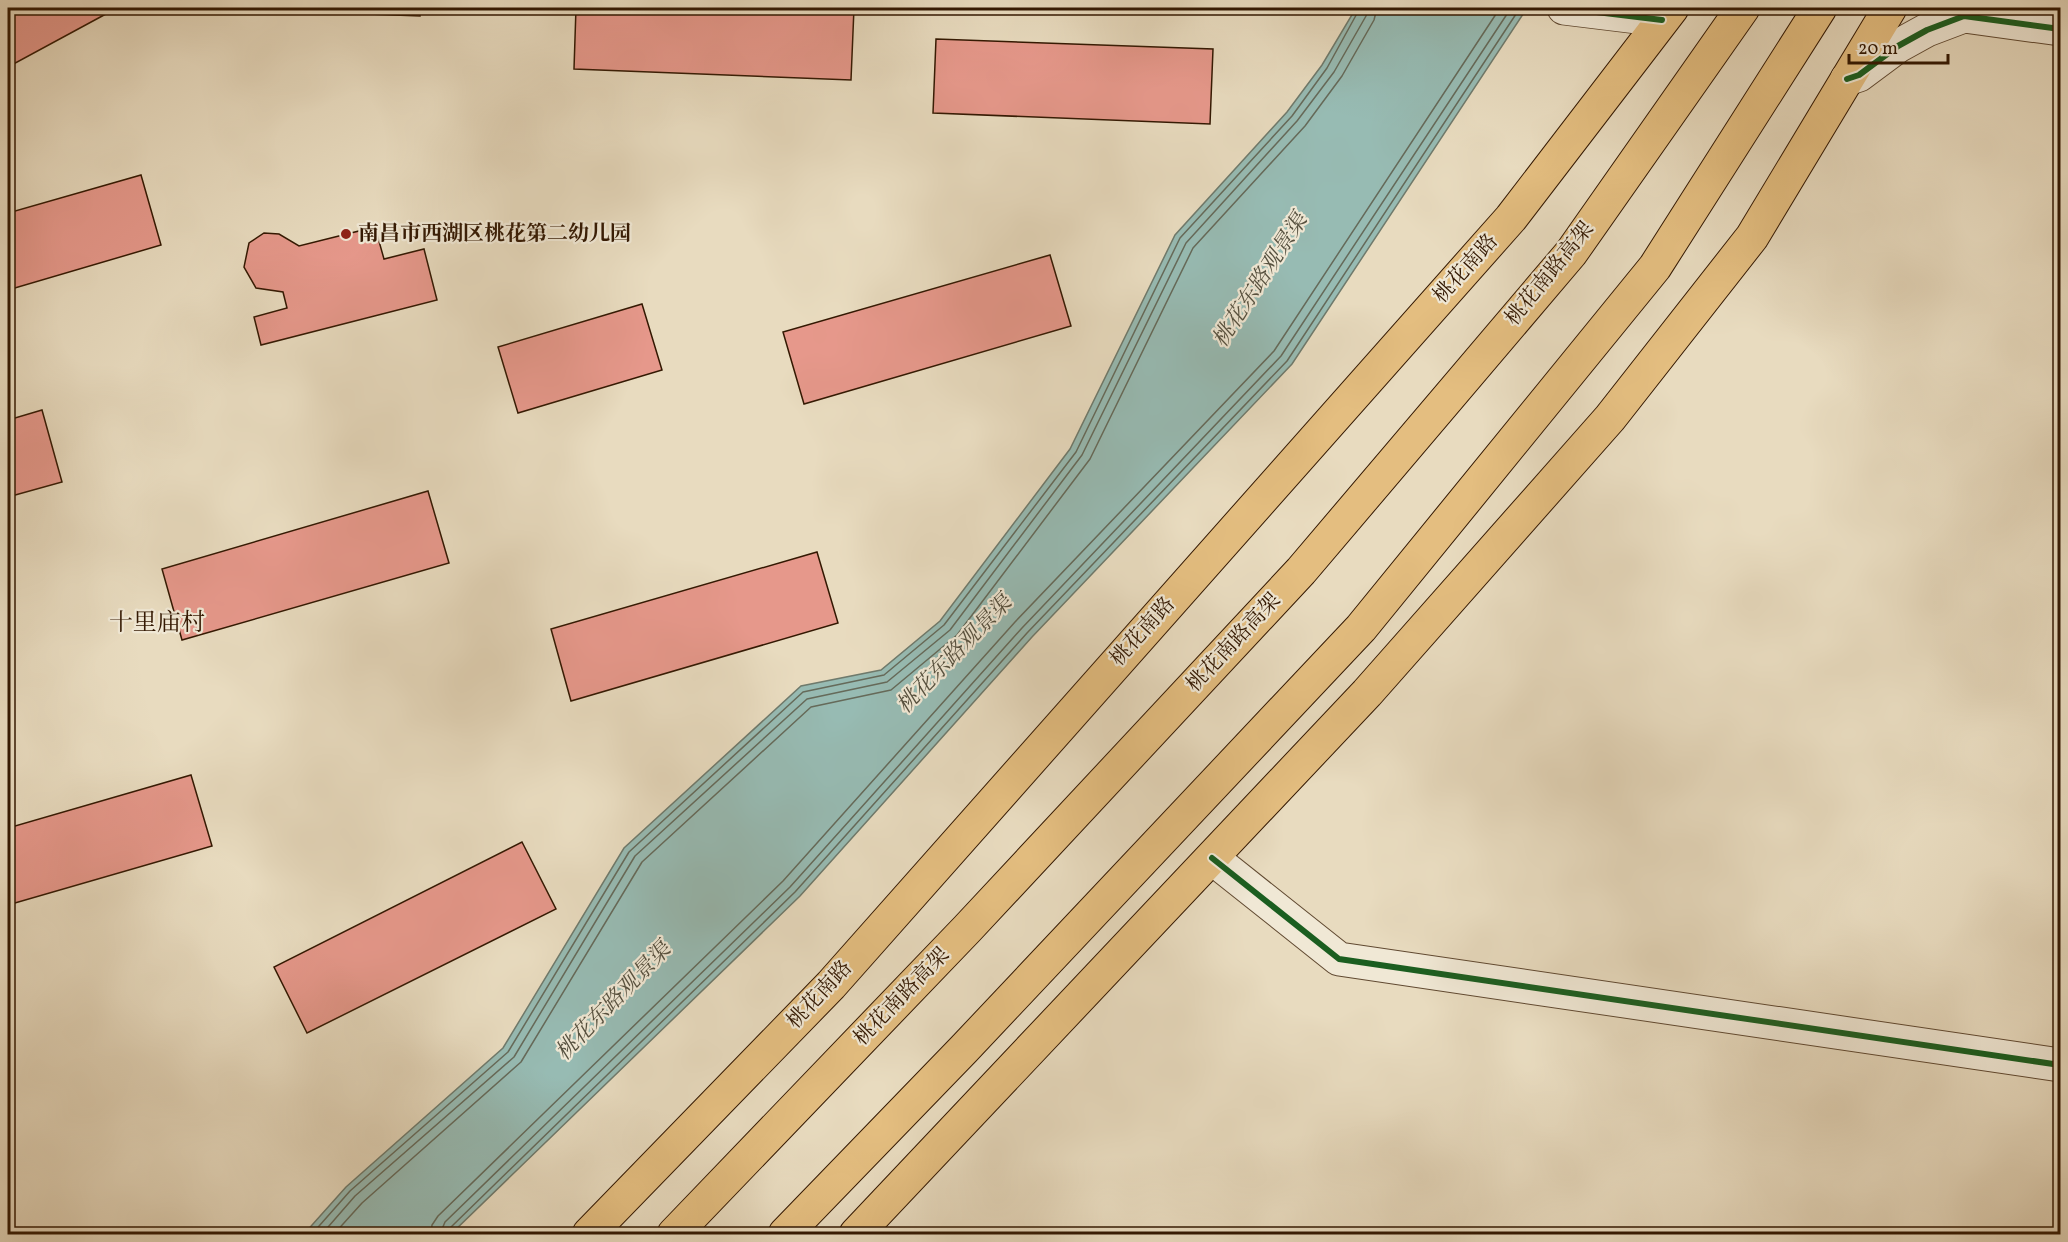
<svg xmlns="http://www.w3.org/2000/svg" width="2068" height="1242" viewBox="0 0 2068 1242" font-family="Vollkorn,'Noto Serif SC',serif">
	<rect width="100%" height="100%" fill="#e8dbbf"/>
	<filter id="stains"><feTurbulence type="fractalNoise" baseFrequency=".00333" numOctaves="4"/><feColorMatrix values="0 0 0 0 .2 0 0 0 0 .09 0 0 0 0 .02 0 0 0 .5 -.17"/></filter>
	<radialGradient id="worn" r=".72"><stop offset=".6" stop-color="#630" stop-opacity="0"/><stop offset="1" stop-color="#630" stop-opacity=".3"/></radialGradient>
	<!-- water -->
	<polygon fill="#97bbb3" stroke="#6f7a6c" stroke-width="1.5" points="1356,8 1527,8 1292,364 1032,637 800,896 451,1234 304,1234 346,1187 503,1048 624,848 801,686 881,670 940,621 1070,449 1175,235 1287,112 1322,65"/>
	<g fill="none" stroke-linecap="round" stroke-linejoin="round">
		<!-- shore -->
		<g stroke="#656a5a" stroke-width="1.5">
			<polyline points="312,1234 350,1191 508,1052 629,852 803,692 884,675 944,625 1076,452 1180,238 1292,116 1327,68 1360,8"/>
			<polyline points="322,1234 355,1196 514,1057 635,856 807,699 887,682 950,630 1082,455 1186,243 1297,121 1334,72 1366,16 1368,8"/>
			<polyline points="334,1234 362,1203 521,1062 642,862 811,707 891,690 957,635 1090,459 1193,248 1305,126 1342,76 1374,20 1377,8"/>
			<polyline points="431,1234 432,1225 438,1216 783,881 1015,622 1274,351 1500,8"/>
			<polyline points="440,1234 445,1222 790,887 1022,628 1281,356 1511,8"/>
			<polyline points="448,1234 450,1228 795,892 1027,633 1287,361 1520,8"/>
		</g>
	</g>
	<!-- building -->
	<g fill="#e6988b" stroke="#331802" stroke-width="1.5">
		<polygon points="8,8 117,8 8,67"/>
		<polygon points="208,8 420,8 420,16"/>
		<polygon points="576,8 854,8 851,80 574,69"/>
		<polygon points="936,39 1213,49 1210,124 933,113"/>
		<polygon points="141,175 161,245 8,290 8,213"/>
		<polygon points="375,227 384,259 424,249 437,300 261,345 254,317 287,308 283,292 256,288 244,267 249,243 264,233 279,234 299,246"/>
		<polygon points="1050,255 1071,326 804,404 783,332"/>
		<polygon points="642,304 662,370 518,413 498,347"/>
		<polygon points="42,410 62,482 8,497 8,420"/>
		<polygon points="428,491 449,563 182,640 162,569"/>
		<polygon points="817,552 838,623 571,701 551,629"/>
		<polygon points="191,775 212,846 8,905 8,828"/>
		<polygon points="522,842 556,909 307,1033 274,967"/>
	</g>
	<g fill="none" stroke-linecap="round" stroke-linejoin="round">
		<!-- minor casing -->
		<g stroke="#604931" stroke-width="35">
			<g id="minor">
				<polyline points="1564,8 1662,20"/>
				<polyline points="1847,79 1859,75 1898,46 1927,30 1964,16 2060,29"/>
				<polyline points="1212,858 1339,959 2060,1065"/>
			</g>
		</g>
		<!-- major casing -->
		<g stroke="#331802" stroke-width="35">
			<g id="major">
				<polyline points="589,1234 831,985 1511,218 1672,8"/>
				<polyline points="856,1234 1367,693 1610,418 1752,237 1890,8"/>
			</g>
		</g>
		<!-- highway casing -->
		<g stroke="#331802" stroke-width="35">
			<g id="highway">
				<polyline points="674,1234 967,929 1301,571 1571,253 1743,8"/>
				<polyline points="785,1234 964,1049 1361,628 1655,267 1820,8"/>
			</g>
		</g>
		<!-- minor -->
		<use href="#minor" stroke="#f0e8d5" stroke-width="33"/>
		<!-- major -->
		<use href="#major" stroke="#e4be80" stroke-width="33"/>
		<!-- highway -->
		<use href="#highway" stroke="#e4be80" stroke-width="33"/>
		<!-- cycleway casing -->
		<g stroke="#f0e8d5" stroke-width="10">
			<g id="cycleway">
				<polyline points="1564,8 1662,20"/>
				<polyline points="1847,79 1859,75 1898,46 1927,30 1964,16 2060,29"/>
				<polyline points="1212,858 1339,959 2060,1065"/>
			</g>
		</g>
		<!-- cycleway -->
		<use href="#cycleway" stroke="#1b5e20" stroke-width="6"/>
	</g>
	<!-- markers -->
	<circle fill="#8f2418" stroke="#f0e8d5" stroke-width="2" cx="346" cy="234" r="6"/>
	<g text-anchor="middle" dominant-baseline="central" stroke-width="4.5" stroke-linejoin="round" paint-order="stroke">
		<!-- poi labels -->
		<g font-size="21" font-weight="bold" fill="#331802" stroke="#f0e8d5" text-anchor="start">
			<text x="358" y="234">南昌市西湖区桃花第二幼儿园</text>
		</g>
		<!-- street labels -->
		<g font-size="21" fill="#331802" stroke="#f0e8d5">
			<text transform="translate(1466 269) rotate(-48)">桃花南路</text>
			<text transform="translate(1550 274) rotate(-51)">桃花南路高架</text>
			<text transform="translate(1143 632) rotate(-48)">桃花南路</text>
			<text transform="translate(1234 643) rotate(-47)">桃花南路高架</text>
			<text transform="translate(820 995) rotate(-47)">桃花南路</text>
			<text transform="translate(902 997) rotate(-46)">桃花南路高架</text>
		</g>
		<!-- water labels -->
		<g font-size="22" font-style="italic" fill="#565140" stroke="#f0e8d5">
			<text transform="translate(1261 281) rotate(-57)">桃花东路观景渠</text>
			<text transform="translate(955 655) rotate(-46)">桃花东路观景渠</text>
			<text transform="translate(614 1002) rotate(-46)">桃花东路观景渠</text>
		</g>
		<!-- quarter labels -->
		<g font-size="24" fill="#331802" stroke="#f0e8d5">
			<text x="157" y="624">十里庙村</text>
		</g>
	</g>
	<!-- margin -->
	<rect width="2068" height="1242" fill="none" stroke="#e8dbbf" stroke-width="30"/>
	<rect x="9" y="9" width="2050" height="1224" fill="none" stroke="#331802" stroke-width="3"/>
	<rect x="15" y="15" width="2038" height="1212" fill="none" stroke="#331802" stroke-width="1.5"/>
	<!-- scale -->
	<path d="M1849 54v9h99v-9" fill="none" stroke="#331802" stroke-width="3"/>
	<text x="1858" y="54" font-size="18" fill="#331802" stroke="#f0e8d5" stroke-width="4.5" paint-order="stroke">20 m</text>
	<rect width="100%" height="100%" filter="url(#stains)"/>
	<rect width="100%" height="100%" fill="url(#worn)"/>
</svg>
